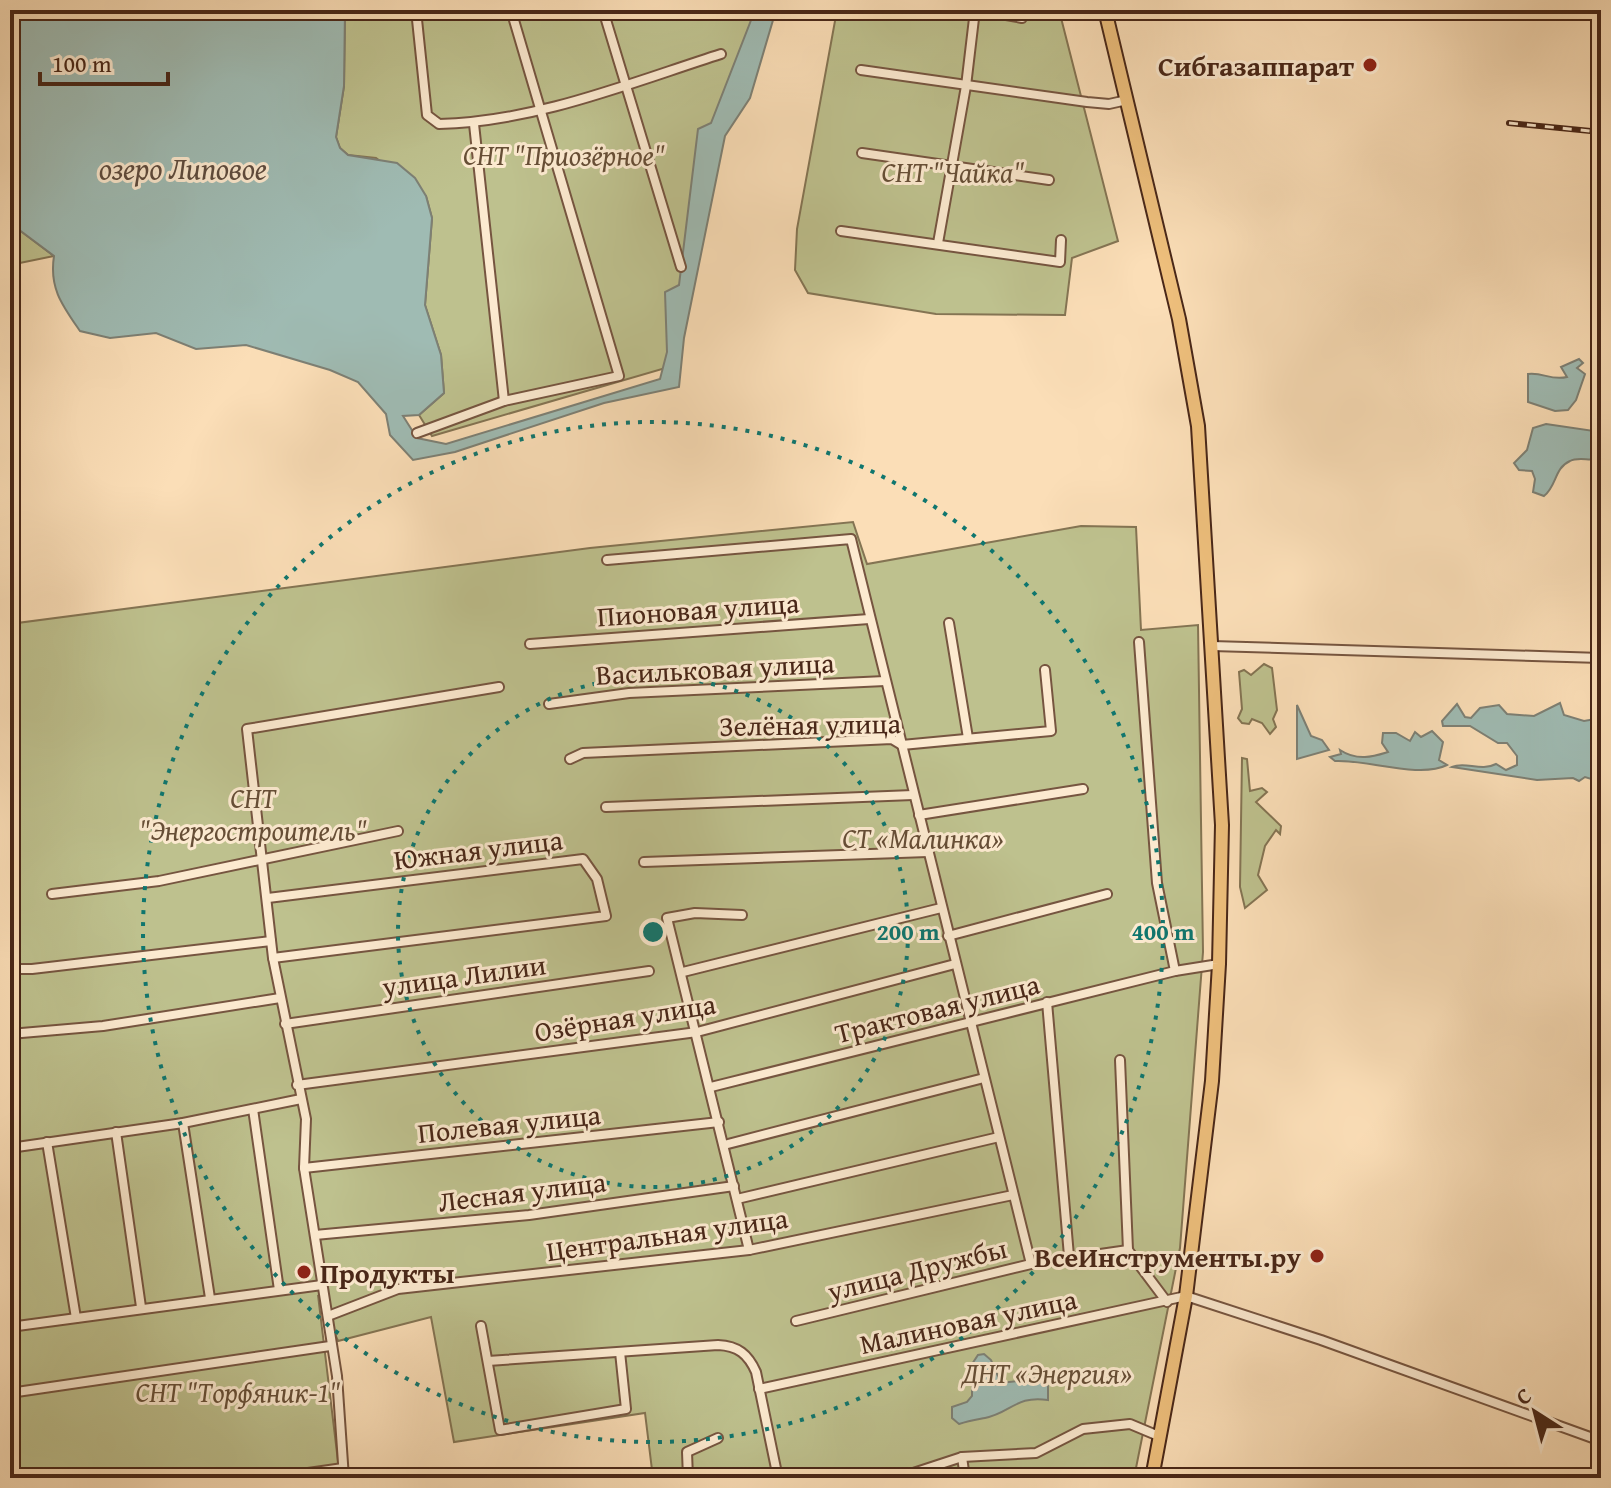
<svg xmlns="http://www.w3.org/2000/svg" width="1611" height="1488" viewBox="0 0 1611 1488" font-family="'Gentium Book Plus',serif">
	<rect width="100%" height="100%" fill="#fbdeb7"/>
	<filter id="stains"><feTurbulence type="fractalNoise" baseFrequency=".0025" numOctaves="4"/><feColorMatrix values="0 0 0 0 .2 0 0 0 0 .09 0 0 0 0 .02 0 0 0 .5 -.17"/></filter>
	<radialGradient id="worn" r=".72"><stop offset=".6" stop-color="#630" stop-opacity="0"/><stop offset="1" stop-color="#630" stop-opacity=".3"/></radialGradient>
	<!-- green -->
	<g fill="#bec18e" stroke="#847453" stroke-width="2">
		<polygon points="345,10 764,10 712,151 669,367 432,436 419,415 444,393 441,355 425,305 432,218 426,196 376,158 348,155 340,148 336,137 344,86"/>
		<polygon points="837,10 1059,10 1118,241 1072,258 1065,315 936,314 808,293 795,270 797,229"/>
		<polygon points="10,223 54,256 10,265"/>
		<polygon points="853,522 867,564 1081,526 1136,527 1141,630 1198,625 1203,952 1180,1248 1134,1478 653,1478 645,1413 454,1442 431,1317 338,1341 318,1295 340,1478 10,1478 10,624 590,548"/>
		<polygon points="1264,664 1272,668 1277,710 1273,719 1276,727 1270,734 1262,723 1252,719 1249,724 1242,723 1238,718 1242,709 1239,672 1244,670 1251,675"/>
		<polygon points="1242,758 1247,759 1250,791 1262,788 1267,792 1256,802 1281,826 1280,834 1276,830 1265,846 1258,875 1267,890 1245,908 1240,887"/>
	</g>
	<!-- water -->
	<g fill="#9fbbb3" stroke="#7d8075" stroke-width="2">
		<path d="M10 10H345L344 86 336 137 340 148 348 155 397 163 415 178 426 196 432 218 425 305 441 355 444 393 419 415 403 416 417 438 446 444 660 379 667 352 665 292 679 285 698 129 711 123 755 10H776L750 98 725 136 684 338 679 387 604 403 455 452 413 460 390 435 386 414 358 382 330 370 246 345 196 349 156 333 110 338 80 331C62 305 49 288 54 256L10 223Z"/>
		<path d="M1579 359 1583 363 1577 368 1585 374 1576 400 1568 410 1555 411 1528 402V374C1543 372 1551 381 1567 377L1561 367Z"/>
		<path d="M1546 424 1601 432V458C1591 462 1579 456 1570 461 1554 468 1557 486 1544 496L1533 492 1535 479 1532 471 1519 470 1514 463 1527 450 1533 428Z"/>
		<path d="M1560 703 1564 715 1584 721 1601 718V782L1585 777 1579 781 1573 778 1537 780 1452 767C1465 761 1481 772 1496 764L1506 770 1517 765V756L1507 743H1498L1470 726H1443L1442 721 1457 704 1465 717 1471 718 1480 708 1499 705 1507 714 1534 716Z"/>
		<polygon points="1297,705 1311,736 1322,740 1329,750 1297,759"/>
		<path d="M1432 731 1443 742 1439 760 1447 765C1419 779 1366 759 1335 761L1330 757 1341 754 1340 750C1358 762 1375 756 1388 752L1382 743 1383 733H1396L1410 741 1415 732 1421 737Z"/>
		<path d="M984 1354 991 1360 1001 1383 1018 1381 1024 1375 1046 1381 1048 1386V1400C1016 1395 1011 1413 985 1418 975 1420 969 1421 959 1424L952 1418V1407L967 1402 972 1396V1364L978 1355Z"/>
	</g>
	<g fill="none" stroke-linecap="round" stroke-linejoin="round">
		<!-- minor casing -->
		<g stroke="#765540" stroke-width="12">
			<g id="minor">
				<path d="M416 10 427 115 439 124C535 122 630 83 721 54"/>
				<polyline points="603,10 681,267"/>
				<polyline points="978,10 1022,18"/>
				<polyline points="861,70 1087,102 1109,104 1127,100"/>
				<polyline points="474,124 504,401"/>
				<polyline points="862,153 1049,180"/>
				<polyline points="841,231 1060,262 1061,240"/>
				<polyline points="938,243 966,86 975,10"/>
				<polyline points="417,433 504,401 619,376 511,10"/>
				<polyline points="607,560 851,539 1031,1264"/>
				<polyline points="949,623 968,738"/>
				<polyline points="1139,642 1157,883 1175,971"/>
				<polyline points="530,644 869,619"/>
				<polyline points="1212,646 1601,658"/>
				<polyline points="549,704 629,693 885,681"/>
				<polyline points="570,759 583,753 892,739 902,745 1051,731 1045,670"/>
				<polyline points="606,807 913,795"/>
				<polyline points="919,815 1083,789"/>
				<polyline points="644,862 928,852"/>
				<polyline points="52,894 159,881 398,831"/>
				<polyline points="268,898 583,859 597,879 606,916 273,958"/>
				<polyline points="742,915 695,913 667,918 749,1250"/>
				<polyline points="948,936 1107,894"/>
				<polyline points="10,969 32,969 271,941"/>
				<polyline points="683,972 941,908"/>
				<polyline points="1047,1002 1069,1256"/>
				<polyline points="285,1024 649,971"/>
				<polyline points="10,1034 103,1026 280,998"/>
				<polyline points="1120,1060 1128,1250"/>
				<polyline points="297,1085 697,1032 955,964"/>
				<polyline points="711,1087 1175,971 1219,964"/>
				<polyline points="253,1109 279,1290"/>
				<polyline points="183,1123 210,1298"/>
				<polyline points="116,1132 141,1307"/>
				<polyline points="47,1142 76,1318"/>
				<polyline points="724,1145 984,1078"/>
				<polyline points="10,1148 183,1123 301,1099"/>
				<polyline points="304,1168 719,1122"/>
				<polyline points="737,1199 999,1137"/>
				<polyline points="315,1235 529,1215 734,1186"/>
				<polyline points="328,1316 398,1289 749,1250 1013,1195"/>
				<polyline points="796,1321 1031,1264 1128,1250 1167,1302"/>
				<polyline points="481,1326 500,1430 626,1409 620,1352"/>
				<polyline points="10,1327 322,1285"/>
				<path d="M488 1361 718 1345C738 1346 748 1354 756 1372L778 1478"/>
				<polyline points="759,1389 1186,1296 1321,1340 1601,1441"/>
				<polyline points="10,1393 330,1346"/>
				<polyline points="962,1457 965,1478"/>
				<polyline points="273,1478 343,1468"/>
				<polyline points="344,1478 337,1376 304,1168 306,1119 273,958 247,729 499,687"/>
				<polyline points="688,1478 687,1452 718,1438"/>
				<polyline points="898,1478 962,1457 1036,1453 1083,1429 1130,1424 1161,1437"/>
			</g>
		</g>
		<!-- primary casing -->
		<g stroke="#492718" stroke-width="16">
			<polyline id="primary" points="1105,10 1179,319 1198,426 1222,825 1219,964 1212,1081 1186,1296 1152,1478"/>
		</g>
		<!-- minor -->
		<use href="#minor" stroke="#fcead0" stroke-width="8"/>
		<!-- primary -->
		<use href="#primary" stroke="#eebf7c" stroke-width="12"/>
		<!-- rail casing -->
		<g stroke="#492718" stroke-width="6">
			<polyline id="rail" points="1509,123 1601,132"/>
		</g>
		<!-- rail -->
		<use href="#rail" stroke="#fcead0" stroke-width="3" stroke-dasharray="9" stroke-linecap="butt"/>
	</g>
	<!-- distance rings -->
	<g fill="none" stroke="#0f766e" stroke-width="4" stroke-dasharray="4 8">
		<circle cx="653" cy="932" r="255"/>
		<circle cx="653" cy="932" r="510"/>
	</g>
	<!-- markers -->
	<g fill="#8f2418" stroke="#fcead0" stroke-width="3">
		<circle cx="1370" cy="65" r="8"/>
		<circle cx="1317" cy="1256" r="8"/>
		<circle cx="304" cy="1272" r="8"/>
	</g>
	<g text-anchor="middle" dominant-baseline="central" stroke-width="6" stroke-linejoin="round" paint-order="stroke">
		<!-- poi labels -->
		<g font-size="28" font-weight="bold" fill="#492718" stroke="#fcead0" text-anchor="end">
			<text x="1354" y="65">Сибгазаппарат</text>
			<text x="1301" y="1256">ВсеИнструменты.ру</text>
			<text x="320" y="1272" text-anchor="start">Продукты</text>
		</g>
		<!-- park labels -->
		<g font-size="28" font-style="italic" fill="#664e36" stroke="#fcead0">
			<text x="564" y="154">СНТ "Приозёрное"</text>
			<text x="953" y="171">СНТ "Чайка"</text>
			<text x="253" y="797">СНТ<tspan x="253" dy="32">"Энергостроитель"</tspan></text>
			<text x="923" y="837">CТ «Малинка»</text>
			<text x="1047" y="1372">ДНТ «Энергия»</text>
			<text x="238" y="1391">СНТ "Торфяник-1"</text>
		</g>
		<!-- street labels -->
		<g font-size="28" fill="#492718" stroke="#fcead0">
			<text transform="translate(698 609) rotate(-4)">Пионовая улица</text>
			<text transform="translate(715 668) rotate(-3)">Васильковая улица</text>
			<text transform="translate(810 724) rotate(-1)">Зелёная улица</text>
			<text transform="translate(478 849) rotate(-7)">Южная улица</text>
			<text transform="translate(464 975) rotate(-8)">улица Лилии</text>
			<text transform="translate(937 1008) rotate(-14)">Трактовая улица</text>
			<text transform="translate(625 1017) rotate(-9)">Озёрная улица</text>
			<text transform="translate(509 1123) rotate(-6)">Полевая улица</text>
			<text transform="translate(522 1191) rotate(-7)">Лесная улица</text>
			<text transform="translate(667 1234) rotate(-8)">Центральная улица</text>
			<text transform="translate(917 1269) rotate(-14)">улица Дружбы</text>
			<text transform="translate(968 1321) rotate(-12)">Малиновая улица</text>
		</g>
		<!-- water labels -->
		<g font-size="30" font-style="italic" fill="#5e4c3f" stroke="#fcead0">
			<text x="183" y="168">озеро Липовое</text>
		</g>
	</g>
	<circle cx="653" cy="932" r="12" fill="#0f766e" stroke="#fcead0" stroke-width="4"/>
	<g font-size="24" text-anchor="middle" font-weight="bold" fill="#0f766e" stroke="#fcead0" stroke-width="6" stroke-linejoin="round" paint-order="stroke">
		<text x="908" y="940">200 m</text>
		<text x="1163" y="940">400 m</text>
	</g>
	<!-- margin -->
	<rect width="1611" height="1488" fill="none" stroke="#fbdeb7" stroke-width="40"/>
	<rect x="12" y="12" width="1587" height="1464" fill="none" stroke="#492718" stroke-width="4"/>
	<rect x="20" y="20" width="1571" height="1448" fill="none" stroke="#492718" stroke-width="2"/>
	<!-- north arrow -->
	<g transform="translate(1535 1412) rotate(324)" stroke="#fcead0" stroke-width="6" paint-order="stroke">
	<path d="M0-6L14 30L0 20L-14 30Z" fill="#492718"/>
	<text y="-12" font-size="22" font-weight="bold" text-anchor="middle" fill="#492718">С</text>
	</g>
	<!-- scale -->
	<path d="M40 72v12h128v-12" fill="none" stroke="#492718" stroke-width="4"/>
	<text x="52" y="72" font-size="24" fill="#492718" stroke="#fcead0" stroke-width="6" paint-order="stroke">100 m</text>
	<rect width="100%" height="100%" filter="url(#stains)"/>
	<rect width="100%" height="100%" fill="url(#worn)"/>
</svg>
